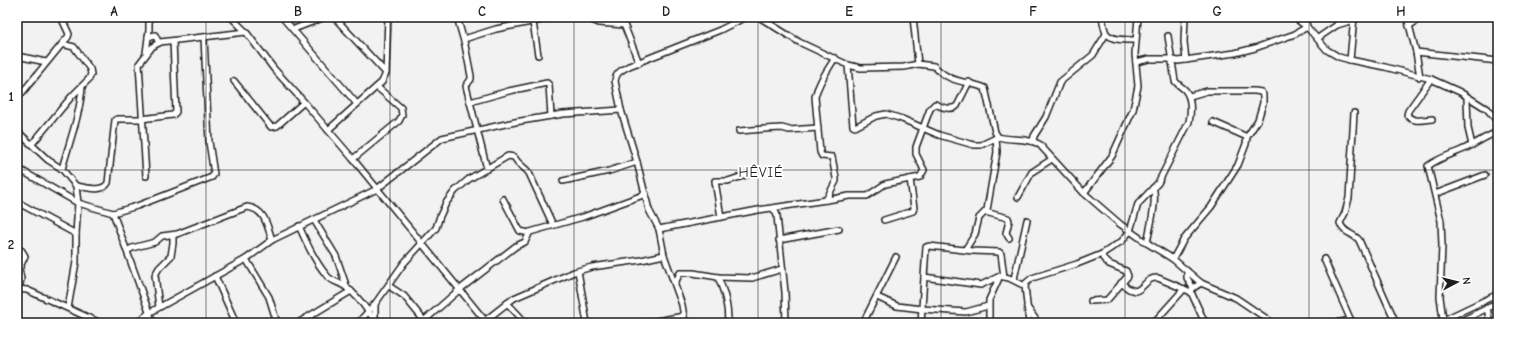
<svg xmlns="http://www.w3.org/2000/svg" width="1515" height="340" viewBox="0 0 1515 340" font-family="'Comic Neue',sans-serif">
	<rect width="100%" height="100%" fill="#f2f2f2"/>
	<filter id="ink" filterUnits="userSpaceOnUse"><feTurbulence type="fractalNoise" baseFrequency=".025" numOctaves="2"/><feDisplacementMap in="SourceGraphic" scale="8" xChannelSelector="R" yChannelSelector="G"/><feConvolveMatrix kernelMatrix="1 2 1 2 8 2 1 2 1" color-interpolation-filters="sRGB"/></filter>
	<g filter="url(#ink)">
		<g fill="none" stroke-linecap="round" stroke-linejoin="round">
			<!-- minor casing -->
			<g stroke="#1c1c1c" stroke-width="8">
				<g id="minor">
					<polyline points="61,17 69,34 68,37 62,44"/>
					<polyline points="231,17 246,32 274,69 304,102 353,159 487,323"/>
					<polyline points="282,17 357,104"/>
					<polyline points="457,17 465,45 471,76 471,79 466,86 487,169"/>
					<polyline points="586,17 599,23 624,25"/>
					<polyline points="621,17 639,63"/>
					<path d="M759 17 799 42 848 65 861 68 904 67 918 64 934 66C951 84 965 80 985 88L995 132 998 137C1012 141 1026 137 1039 144L1084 193 1120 224 1147 243 1173 259 1201 283 1236 298 1273 323"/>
					<polyline points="913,17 918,64"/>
					<path d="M1102 17C1103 22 1104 29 1106 33 1112 41 1127 40 1135 40"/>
					<polyline points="1185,17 1184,42 1186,60"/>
					<polyline points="1294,17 1307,27 1327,50 1339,57 1350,60 1385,67 1431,79 1460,92 1487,109 1498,122"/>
					<polyline points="1407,17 1416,52 1420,77"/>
					<polyline points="533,22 538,55"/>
					<polyline points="1337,25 1354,20"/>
					<polyline points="1409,26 1422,17"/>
					<polyline points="294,29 325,17"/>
					<polyline points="148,37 155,35 159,43"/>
					<polyline points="1318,38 1337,25 1340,17"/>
					<polyline points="464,39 496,29 556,17"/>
					<polyline points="1416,52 1498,61"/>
					<polyline points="146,53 149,30 149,17"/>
					<polyline points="17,56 46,62"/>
					<polyline points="1350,60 1354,17"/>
					<polyline points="1136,62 1149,59 1169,59 1178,61 1235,53 1255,48 1295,34 1307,27 1305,17"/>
					<polyline points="848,65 853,126 855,127 876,116 886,114 902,119 939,135 974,145 981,145 998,137"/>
					<polyline points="386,73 388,17"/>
					<path d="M1431 79 1408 111 1407 115C1413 123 1423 120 1432 119"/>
					<polyline points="234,81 271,127 277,126 304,102"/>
					<polyline points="1467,98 1468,128 1472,145"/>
					<polyline points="17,99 62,44 74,47 90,69 91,74 89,79 72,96 32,144"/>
					<polyline points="470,102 509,91 547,83 549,85 551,116"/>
					<path d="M1354 113 1349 198 1345 213 1340 223C1343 233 1353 233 1359 240L1396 323"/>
					<polyline points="1213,122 1247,137"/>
					<polyline points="328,130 382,82 386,73 334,17"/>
					<polyline points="17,131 48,160 62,169 76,186 78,203 76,234 76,262 68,308"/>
					<polyline points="739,131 764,129 782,128 789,130 818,128"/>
					<polyline points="1033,141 1034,136 1046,117 1060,82 1093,55 1106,34"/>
					<polyline points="353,159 399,121 402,115 401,108 377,87"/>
					<polyline points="17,168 78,203 113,213 137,206 212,177 214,174 209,142 204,38"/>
					<path d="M62 169C69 143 80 115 82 87"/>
					<polyline points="146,176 139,64 152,47 160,42 246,32"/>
					<polyline points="563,181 609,171 637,162"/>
					<path d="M76 186C86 187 102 193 108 183L115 120 117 119H141L173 115 176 112 173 41"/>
					<polyline points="1084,193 1112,156 1133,110 1138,86 1135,54 1138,17"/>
					<polyline points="1435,194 1485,175"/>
					<polyline points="1018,197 1032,172 1052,159"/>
					<polyline points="503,199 520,231 529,233"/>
					<path d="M826 200 836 181V178L832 157 822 156 820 152 815 97C818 83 827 71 835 58"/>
					<polyline points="17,202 76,234"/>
					<polyline points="773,209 776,212 777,216 785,292 786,323"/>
					<polyline points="985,212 1008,218 1009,221 1006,233 1009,238"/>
					<polyline points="113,213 153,323"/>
					<polyline points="721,217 715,181 728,181 752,173"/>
					<polyline points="314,220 336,256 347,288"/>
					<polyline points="884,220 913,211 914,208 910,179"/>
					<path d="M299 226C307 244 315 262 328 277 333 282 342 283 347 288 360 297 367 311 377 323"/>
					<path d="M659 229 758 210 833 199 849 196H867L885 184 920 177 924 170 916 154V147L930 109 935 104C942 107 950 111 957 106L969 82"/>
					<polyline points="779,240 839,229"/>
					<path d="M1147 243C1149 231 1158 199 1153 188"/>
					<polyline points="17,248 22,251 25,256 19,269 21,279 19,289"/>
					<polyline points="965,250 975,234 979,218 987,210 997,152 996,138"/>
					<path d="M127 251 132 248 155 242 162 236 177 234 247 207C265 209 267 225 272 240"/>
					<polyline points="246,259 269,297 277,323"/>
					<polyline points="1173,259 1184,239 1211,207 1238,165 1246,144 1247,137 1258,120 1263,103 1263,95 1261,92 1255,91 1207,91 1190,96"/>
					<polyline points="1324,259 1352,323"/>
					<polyline points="578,271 587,323"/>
					<polyline points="1187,271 1187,278 1193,288"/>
					<polyline points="215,276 236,323"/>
					<path d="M718 277C725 294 728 305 728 323"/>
					<polyline points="924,277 981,285 1000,276 1009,278 1025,286"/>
					<polyline points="1014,279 1027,220"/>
					<polyline points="675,283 680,273 693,273 718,277 752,278 782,269"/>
					<path d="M1121 283 1129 289 1136 291C1145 287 1147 277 1158 278L1191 292"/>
					<polyline points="1201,283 1193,288 1191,292 1205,323"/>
					<polyline points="389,286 404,296 426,323"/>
					<polyline points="17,289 27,290 96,321 98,323"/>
					<polyline points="877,297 897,306 922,309 966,312 988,306"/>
					<polyline points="1091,301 1107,300 1128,276 1126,271 1109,264 1103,258 1102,254"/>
					<polyline points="507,303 526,323"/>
					<polyline points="159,307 155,275 159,268 171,256 173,243 173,235"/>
					<polyline points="1027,307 1038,323"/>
					<polyline points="1487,308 1490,323"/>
					<polyline points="1157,319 1184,289"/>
					<path d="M1443 319 1440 297 1442 245 1441 221 1428 166C1440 157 1454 154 1466 148 1479 142 1484 137 1498 132"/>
					<polyline points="375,320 375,304"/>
					<polyline points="17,322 20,323"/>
					<polyline points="425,322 426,319 459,290 516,246 525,242 530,232 583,217 646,194"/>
					<polyline points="137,323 149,313 246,259 272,240 377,189 442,138 515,122 563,114 621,110"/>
					<polyline points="298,323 351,291"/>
					<path d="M358 323 375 304 404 263 436 228 440 216 446 203 455 191 469 179 508 156 514 157C519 166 524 166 529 173L553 225"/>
					<polyline points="482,323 514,298 574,272 592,267 641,260 664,255"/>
					<polyline points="645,323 684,316"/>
					<path d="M685 323 682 305 664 255 659 229 649 210 637 162 621 110 615 81C616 72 622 70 629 66L720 30 746 17"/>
					<polyline points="863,323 896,257"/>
					<polyline points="921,323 926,247 929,246 973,251 999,252 1001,254 1004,277"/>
					<polyline points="989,323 989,300 1000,276"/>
					<path d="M1029 323 1025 286 1026 283 1032 278 1077 264 1102 254 1122 241 1130 231 1138 204 1158 183 1189 122C1191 113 1192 98 1185 90 1182 87 1178 85 1175 81L1168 36"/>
					<polyline points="1335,323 1351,320"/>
					<polyline points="1437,323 1498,294"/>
					<polyline points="1457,323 1498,303"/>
				</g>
			</g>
			<!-- minor -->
			<use href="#minor" stroke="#fff" stroke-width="5"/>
		</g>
	</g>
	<!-- grid -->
	<path fill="none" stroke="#1c1c1c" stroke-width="1" stroke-opacity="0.55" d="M206 17V323M390 17V323M574 17V323M758 17V323M941 17V323M1125 17V323M1309 17V323M17 170H1498"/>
	<g text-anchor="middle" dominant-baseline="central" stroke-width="4" stroke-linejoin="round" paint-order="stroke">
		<!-- quarter labels -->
		<g font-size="14" letter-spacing="1" fill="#1c1c1c" stroke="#fff">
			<text x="761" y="172">HÊVIÉ</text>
		</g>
	</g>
	<!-- margin -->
	<rect width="1515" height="340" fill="none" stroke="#fff" stroke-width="44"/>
	<!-- north arrow -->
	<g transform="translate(1457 282) rotate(83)" stroke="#ffffff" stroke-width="3" paint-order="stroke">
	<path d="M0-3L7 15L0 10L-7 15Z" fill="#1c1c1c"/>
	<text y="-6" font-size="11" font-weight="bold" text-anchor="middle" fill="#1c1c1c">N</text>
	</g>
	<rect x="22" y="22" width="1471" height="296" fill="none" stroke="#1c1c1c" stroke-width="1.5"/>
	<g font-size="13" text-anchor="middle" font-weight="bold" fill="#1c1c1c">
		<text x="114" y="16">A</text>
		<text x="298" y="16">B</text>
		<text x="482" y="16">C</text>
		<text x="666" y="16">D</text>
		<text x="849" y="16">E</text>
		<text x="1033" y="16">F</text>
		<text x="1217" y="16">G</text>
		<text x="1401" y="16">H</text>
		<text x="11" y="101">1</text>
		<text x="11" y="249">2</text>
	</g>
</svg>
